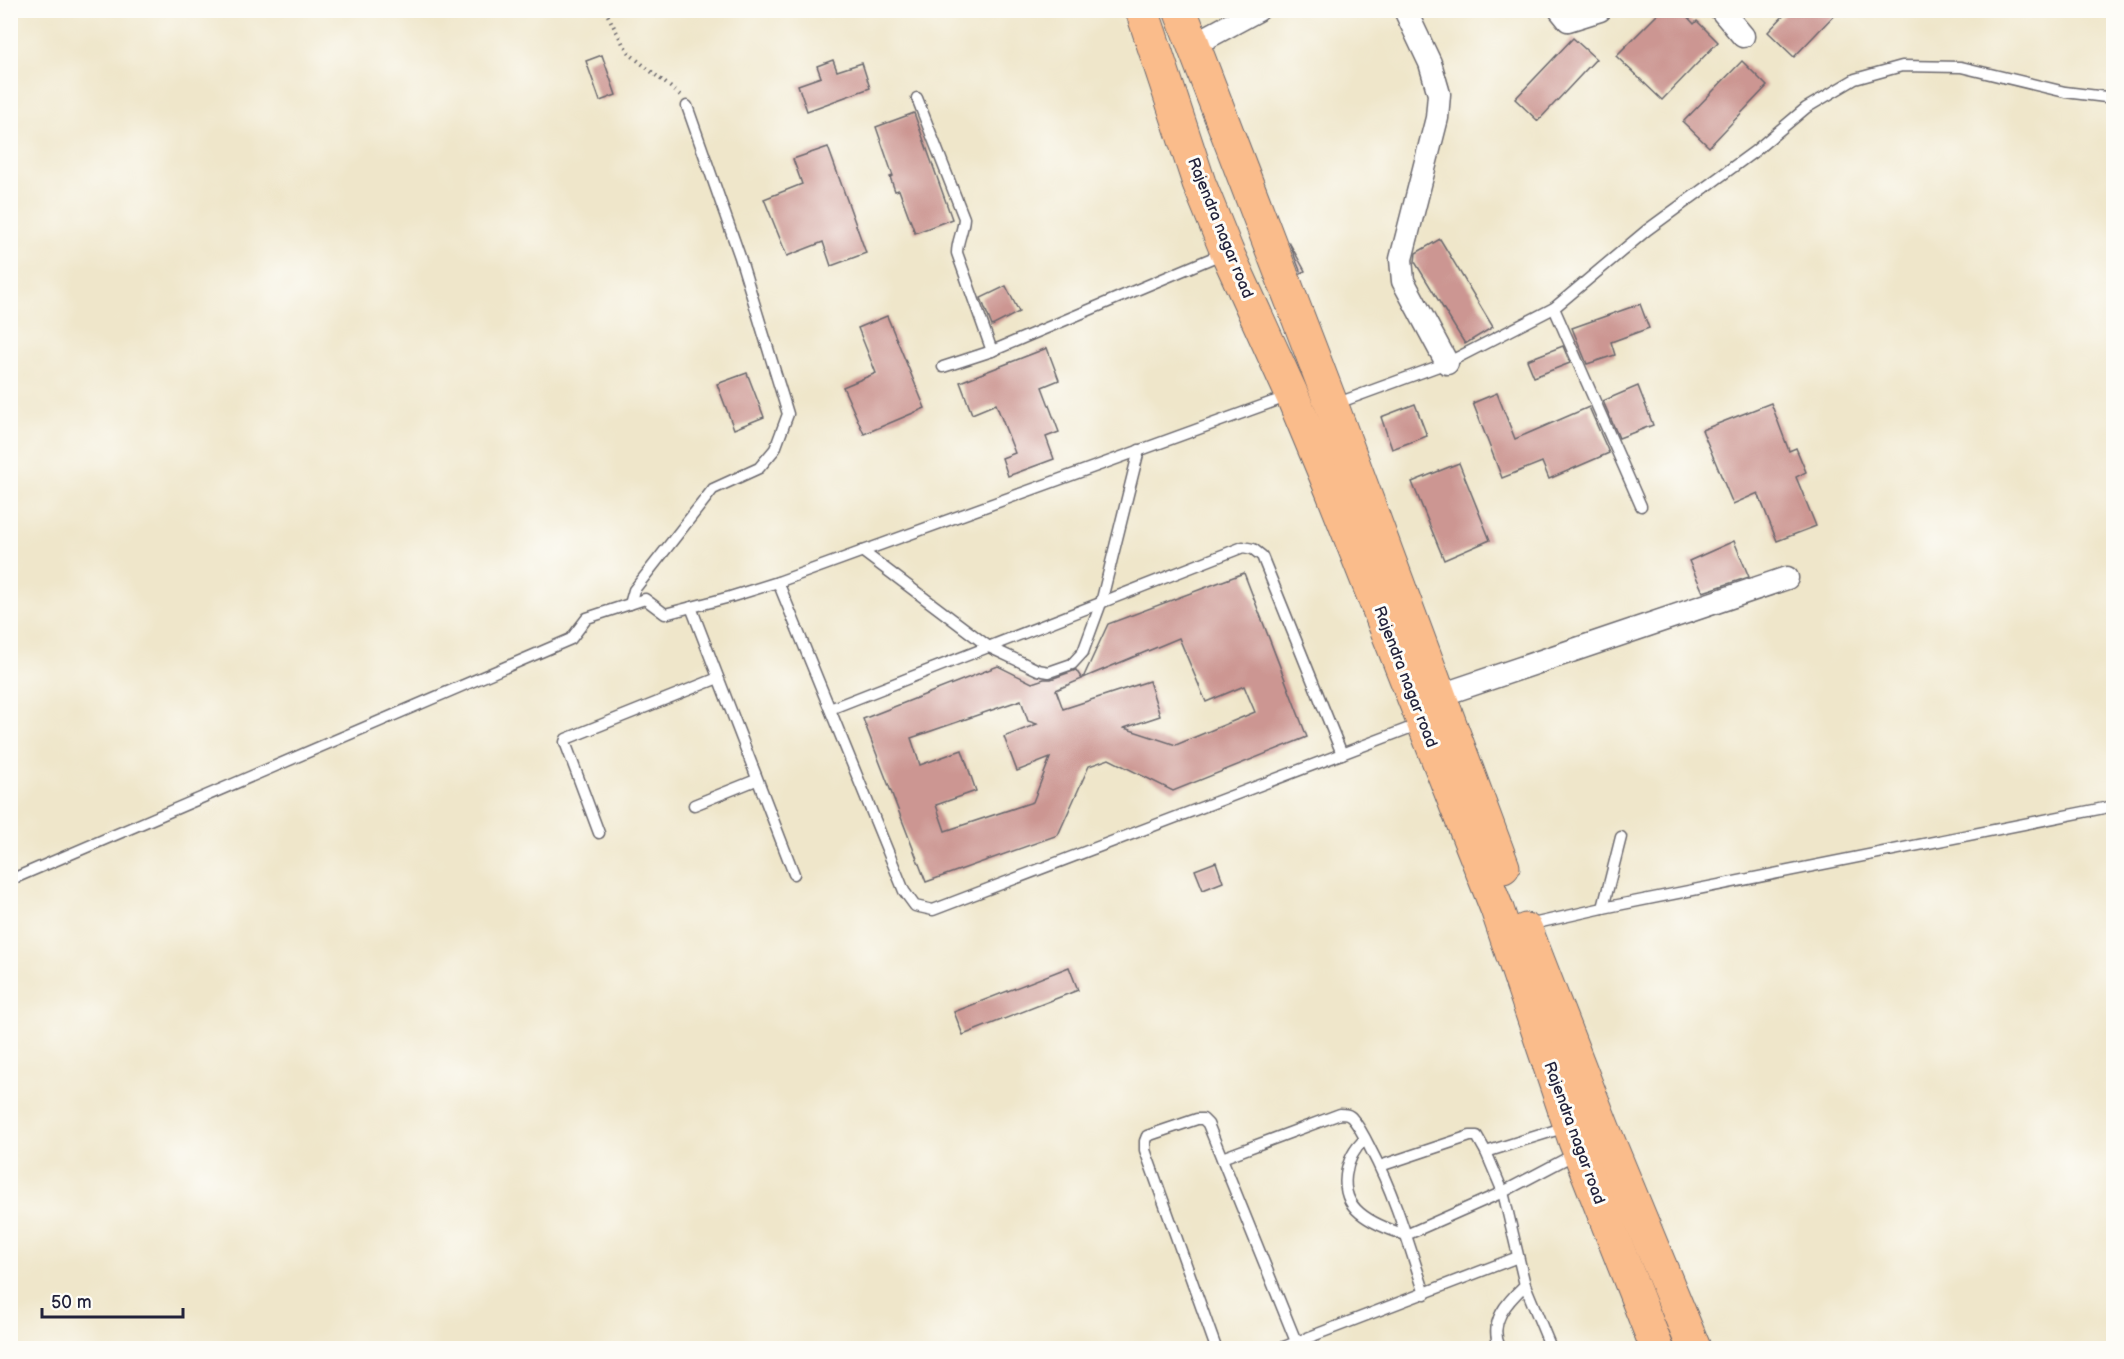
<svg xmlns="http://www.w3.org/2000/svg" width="2124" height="1359" viewBox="0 0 2124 1359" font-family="'Balsamiq Sans',sans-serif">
	<rect width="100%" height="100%" fill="#fdfcf7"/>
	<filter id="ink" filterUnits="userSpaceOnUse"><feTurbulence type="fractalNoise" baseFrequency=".0167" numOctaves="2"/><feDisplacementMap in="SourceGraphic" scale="12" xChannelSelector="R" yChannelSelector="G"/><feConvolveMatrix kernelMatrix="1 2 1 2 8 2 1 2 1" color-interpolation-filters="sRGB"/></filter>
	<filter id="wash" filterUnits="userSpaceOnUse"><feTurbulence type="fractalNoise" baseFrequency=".008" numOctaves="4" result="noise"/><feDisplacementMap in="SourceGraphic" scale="24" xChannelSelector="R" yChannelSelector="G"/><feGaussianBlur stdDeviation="1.35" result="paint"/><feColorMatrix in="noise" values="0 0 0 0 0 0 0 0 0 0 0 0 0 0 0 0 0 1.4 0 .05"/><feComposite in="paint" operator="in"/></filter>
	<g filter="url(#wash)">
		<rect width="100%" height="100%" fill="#efe6ca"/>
		<g id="blocks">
			<!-- building -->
			<g fill="#cc9692" fill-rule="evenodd">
				<polygon points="1662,10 1681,10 1694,24 1697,21 1718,42 1662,100 1616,56"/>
				<polygon points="1789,10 1839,10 1794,57 1768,32"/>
				<polygon points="1573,38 1596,59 1538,121 1515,99"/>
				<polygon points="602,55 616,95 600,101 586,61"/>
				<polygon points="833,60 837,71 862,63 870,88 807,111 798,85 821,77 817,66"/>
				<polygon points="1742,61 1767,86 1709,147 1683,122"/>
				<polygon points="914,113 952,219 915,233 899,190 895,191 890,177 893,176 876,127"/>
				<polygon points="828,147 866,253 831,266 823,242 787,256 764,199 802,184 793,159"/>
				<polygon points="1440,239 1493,327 1465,344 1415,262 1416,253"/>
				<polygon points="1289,242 1305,271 1301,273"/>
				<polygon points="1006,286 1019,312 992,326 981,298"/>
				<polygon points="1640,304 1649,328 1611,342 1615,355 1587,364 1572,328"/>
				<polygon points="887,316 925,408 864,434 843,387 876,373 858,328"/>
				<polygon points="1563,346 1570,363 1534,377 1527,360"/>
				<polygon points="1047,348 1059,380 1042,387 1059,432 1046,437 1054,459 1008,476 1002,458 1015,453 996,404 972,414 960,382"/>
				<polygon points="747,373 764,417 734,429 717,384"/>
				<polygon points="1638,386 1653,425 1619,438 1603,401"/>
				<polygon points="1497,393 1515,439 1589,407 1609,453 1549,479 1542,462 1502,478 1473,403"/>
				<polygon points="1771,403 1789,451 1796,448 1806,472 1796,477 1816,526 1777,541 1758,493 1733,504 1702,430"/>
				<polygon points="1415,404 1427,436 1392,449 1381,417"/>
				<polygon points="1459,463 1490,540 1444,560 1412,482"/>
				<polygon points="1734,541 1749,577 1703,592 1689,561"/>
				<path d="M1244 573 1307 737 1173 791 1109 759 1089 766 1058 835 926 882 863 719 998 666 1032 683 1044 679H1051L1076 670 1082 679 1056 690 1063 709 1149 681 1160 716 1124 728 1176 745 1255 712 1244 686 1206 702 1179 638 1083 678 1108 624ZM1021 700 1028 721 1037 724 1004 737 1017 771 1050 758 1033 802 945 831 936 805 976 791 962 750 920 765 911 738Z"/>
				<polygon points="1216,862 1223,882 1203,890 1195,870"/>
				<polygon points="1069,967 1078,990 963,1035 954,1012"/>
			</g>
		</g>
	</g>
	<g filter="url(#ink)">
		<use href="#blocks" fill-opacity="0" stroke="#6a676d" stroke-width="1.5"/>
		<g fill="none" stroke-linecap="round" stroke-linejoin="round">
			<!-- service casing -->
			<g stroke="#6a676d" stroke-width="13">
				<g id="service">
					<path d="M917 98 964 218C963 232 957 241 957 253L992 351"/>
					<polyline points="1554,308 1641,506"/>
					<polyline points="943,367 992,351 1224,253"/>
					<polyline points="1335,404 1447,363 1554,308 1647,230 1755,151 1806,108 1855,79 1902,66 1961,67 2065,92 2114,98"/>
					<polyline points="862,551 989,647 1038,670 1049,672 1072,664 1083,652 1101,603 1139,450"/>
					<polyline points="778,582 904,891 915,906 933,910 1420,724"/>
					<polyline points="630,604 634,590 713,489 759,468 775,449 788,414 740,257 687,106"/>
					<polyline points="691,607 794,874"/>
					<polyline points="830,709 1243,547 1253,549 1262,556 1342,754"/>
					<polyline points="694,805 756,780"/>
					<polyline points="599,833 565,742 566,739 718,678"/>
					<polyline points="10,880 571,639 587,618 645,599 665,614 730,597 778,582 1289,396"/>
					<polyline points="1603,908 1621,837"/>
					<polyline points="1528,925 1603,908 2114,806"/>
					<path d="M1365 1139C1345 1157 1336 1193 1360 1213 1373 1224 1390 1230 1406 1235L1503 1192 1486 1152 1477 1136H1470L1380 1166"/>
					<polyline points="1486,1152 1566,1127"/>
					<path d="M1222 1158 1340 1114C1345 1114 1349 1114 1352 1118 1360 1127 1366 1140 1371 1150 1395 1195 1409 1245 1425 1294"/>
					<polyline points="1216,1348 1145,1150 1145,1141 1147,1136 1197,1119 1203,1119 1208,1124 1297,1344"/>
					<polyline points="1281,1348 1518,1257"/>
					<path d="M1500 1348C1488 1322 1507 1302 1525 1285"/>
					<polyline points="1551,1348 1525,1285 1503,1192 1575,1154"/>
				</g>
			</g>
			<!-- minor casing -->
			<g stroke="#6a676d" stroke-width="25">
				<g id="minor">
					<polyline points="1405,10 1430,63 1439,94 1437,118 1401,259 1403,281 1447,363"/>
					<polyline points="1560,10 1568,20 1600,10"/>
					<polyline points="1721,10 1743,36"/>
					<polyline points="1193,45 1258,10"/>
					<polyline points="1441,695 1787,578"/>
				</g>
			</g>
			<!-- primary casing -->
			<g stroke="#6a676d" stroke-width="35">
				<g id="primary">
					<polyline points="1142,10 1199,183 1227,252 1292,395 1332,491 1497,909 1575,1141 1657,1348"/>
					<polyline points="1180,10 1332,406 1503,867"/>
					<polyline points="1526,930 1603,1128 1694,1348"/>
				</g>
			</g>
			<!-- path -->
			<polyline stroke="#6a676d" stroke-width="4" stroke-dasharray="1.5 4.5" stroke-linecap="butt" points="605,10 623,44 631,55 680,95"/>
			<!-- service -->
			<use href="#service" stroke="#fff" stroke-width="10"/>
			<!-- minor -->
			<use href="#minor" stroke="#fff" stroke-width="22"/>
			<!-- primary -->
			<use href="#primary" stroke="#fabc8b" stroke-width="33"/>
		</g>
	</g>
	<g text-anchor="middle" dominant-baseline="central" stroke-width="6" stroke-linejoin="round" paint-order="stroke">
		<!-- street labels -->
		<g font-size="16" fill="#22223b" stroke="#fdfcf7">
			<text transform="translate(1220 228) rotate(68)">Rajendra nagar road</text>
			<text transform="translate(1405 677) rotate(69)">Rajendra nagar road</text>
			<text transform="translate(1574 1133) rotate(70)">Rajendra nagar road</text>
		</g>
	</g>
	<!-- margin -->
	<rect width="2124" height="1359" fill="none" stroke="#fdfcf7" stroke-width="36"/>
	<!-- scale -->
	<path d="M42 1308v9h141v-9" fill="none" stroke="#22223b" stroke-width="3"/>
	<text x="51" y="1308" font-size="18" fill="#22223b" stroke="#fdfcf7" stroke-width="4.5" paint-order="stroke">50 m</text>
</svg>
